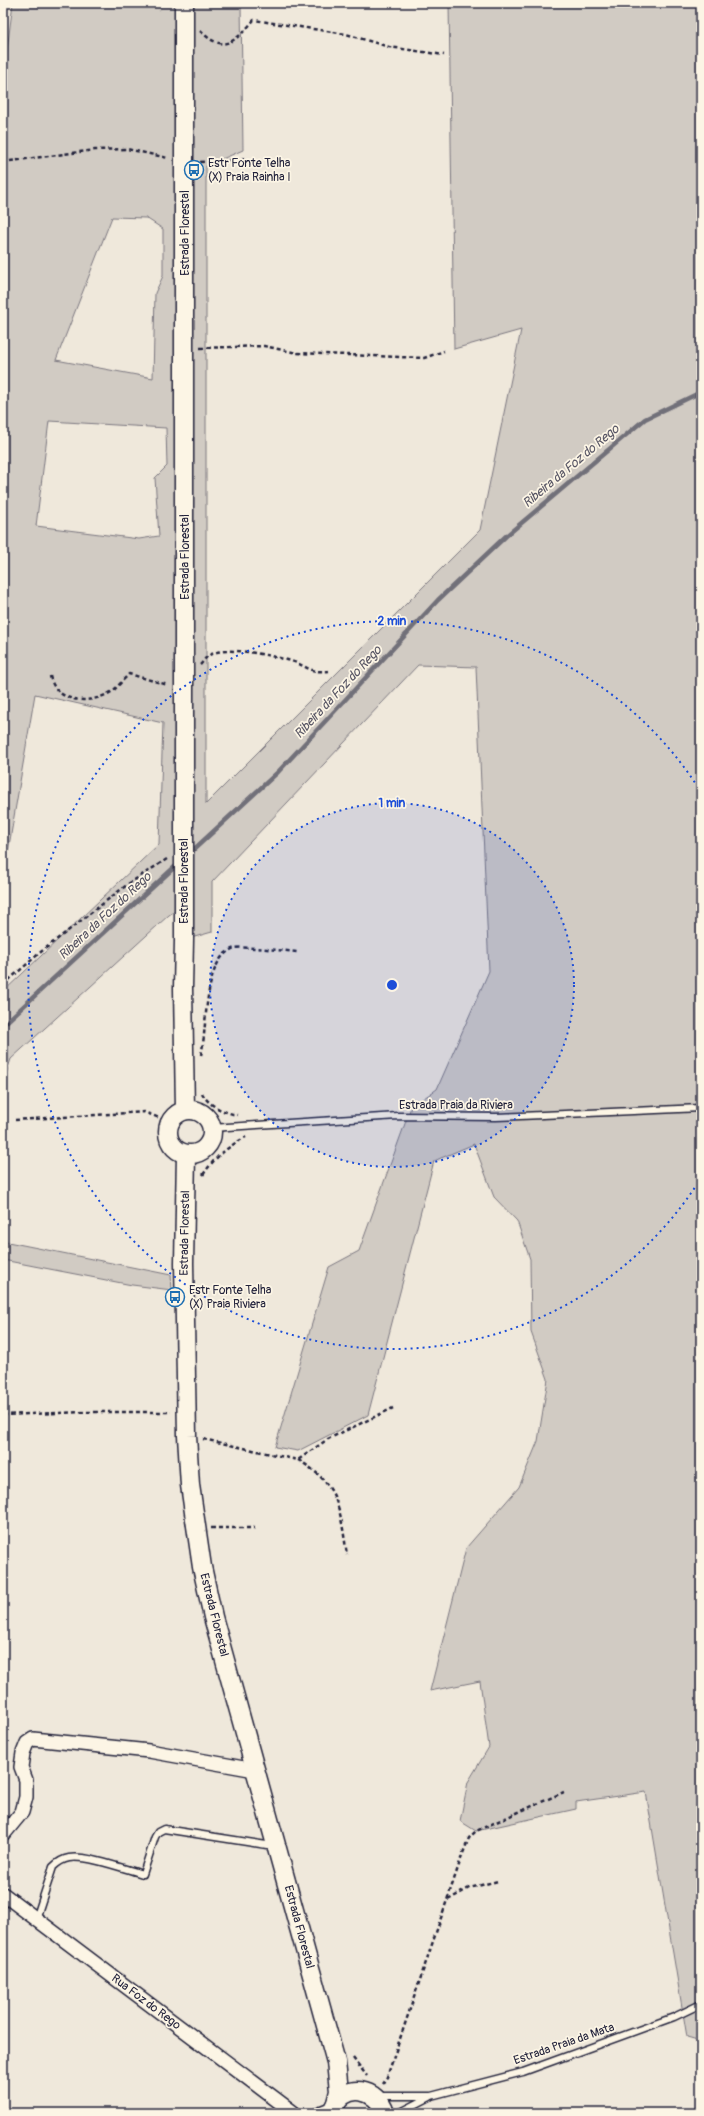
<svg xmlns="http://www.w3.org/2000/svg" width="704" height="2116" viewBox="0 0 704 2116" font-family="Pangolin,sans-serif">
	<rect width="100%" height="100%" fill="#efe8db"/>
	<filter id="ink" filterUnits="userSpaceOnUse"><feTurbulence type="fractalNoise" baseFrequency=".025" numOctaves="2"/><feDisplacementMap in="SourceGraphic" scale="8" xChannelSelector="R" yChannelSelector="G"/><feConvolveMatrix kernelMatrix="1 2 1 2 8 2 1 2 1" color-interpolation-filters="sRGB"/></filter>
	<g filter="url(#ink)">
		<!-- green -->
		<g fill="#d1cbc3" stroke="#7a767f" fill-rule="evenodd">
			<path d="M13 3H241L243 150 206 166V804L480 530 521 330 454 349 449 3H701V2041L687 2037 646 1792 576 1802V1809L476 1831 460 1821 468 1782 489 1747 480 1681 430 1691 466 1548 519 1487 538 1441 548 1379 531 1332 530 1259 517 1221 494 1197 474 1144 434 1161 368 1415 298 1451 275 1447 329 1267 359 1251 411 1107 437 1089 489 971 476 667 418 665 212 882V932L184 940V905L169 915 11 1059 3 1083V992L159 844 163 723 35 694 3 881V82ZM112 217 146 218 163 229V276L155 293 153 378 56 360ZM49 421 166 428 167 466 155 478 159 536 139 539 36 526Z"/>
			<polygon points="3,1241 171,1275 172,1290 132,1285 3,1260"/>
		</g>
		<g fill="none" stroke-linecap="round" stroke-linejoin="round">
			<!-- stream -->
			<g stroke="#716f79" stroke-width="4.5">
				<polyline points="190,853 278,772 438,600 506,536 645,419 701,392"/>
				<polyline points="3,1025 180,862"/>
			</g>
			<!-- lane casing -->
			<g stroke="#22223b" stroke-width="9">
				<g id="lane">
					<polyline points="212,1128 398,1116 496,1117 701,1108"/>
					<path d="M36 1919 53 1867C58 1862 63 1859 69 1858 87 1855 125 1869 143 1874L155 1837 158 1832 164 1829 273 1846"/>
					<polyline points="378,2096 431,2096 523,2072 674,2017 701,2004"/>
					<polyline points="399,2113 430,2097"/>
				</g>
			</g>
			<!-- street casing -->
			<g stroke="#22223b" stroke-width="16">
				<g id="street">
					<polyline points="3,1835 22,1812 26,1797 26,1780 21,1767 23,1753 27,1743 33,1739 149,1751 255,1770"/>
					<polyline points="3,1894 294,2113"/>
					<polyline points="320,2113 333,2108"/>
				</g>
			</g>
			<!-- secondary casing -->
			<g stroke="#22223b" stroke-width="21">
				<g id="secondary">
					<polyline points="184,3 184,940 183,988 185,1110"/>
					<circle cx="190" cy="1132" r="22"/>
					<polyline points="186,1154 184,1263 187,1436 190,1485 202,1567 213,1617 336,2062 339,2091 336,2103"/>
					<path d="M334 2107C346 2082 377 2088 385 2113"/>
				</g>
			</g>
			<!-- path -->
			<g stroke="#22223b" stroke-width="2.5" stroke-dasharray="4 3" stroke-linecap="butt">
				<polyline points="159,3 160,10"/>
				<path d="M200 31C205 35 210 40 216 42 231 49 245 30 254 20L346 34 389 47 444 55"/>
				<polyline points="3,162 95,150 127,149 168,158"/>
				<polyline points="200,162 248,159"/>
				<polyline points="200,348 264,346 297,353 424,358 444,351"/>
				<path d="M200 665C203 662 205 658 208 656 224 644 273 656 291 661 308 666 308 673 329 671"/>
				<path d="M50 676C56 705 94 705 114 690 119 685 124 679 129 674L168 685"/>
				<polyline points="3,985 42,951 128,884 167,859"/>
				<path d="M201 1055C208 1027 202 958 235 948 243 946 286 951 297 952"/>
				<path d="M202 1093C209 1106 223 1112 237 1115"/>
				<polyline points="15,1120 144,1112 170,1122"/>
				<path d="M203 1175C214 1158 227 1147 246 1137"/>
				<polyline points="3,1415 86,1412 171,1412"/>
				<polyline points="203,1439 298,1460 328,1439 393,1408"/>
				<path d="M298 1460C340 1484 340 1511 347 1555"/>
				<polyline points="211,1528 255,1528"/>
				<polyline points="448,1900 469,1888 498,1881"/>
				<polyline points="353,2058 367,2076"/>
				<polyline points="382,2084 387,2077 463,1853 469,1838 476,1831 564,1792"/>
			</g>
			<!-- lane -->
			<use href="#lane" stroke="#fcf5e5" stroke-width="6"/>
			<!-- street -->
			<use href="#street" stroke="#fcf5e5" stroke-width="13"/>
			<!-- secondary -->
			<use href="#secondary" stroke="#fcf5e5" stroke-width="18"/>
		</g>
	</g>
	<!-- distance rings -->
	<circle cx="392" cy="985" r="182" fill="#1d4ed8" fill-opacity=".12"/>
	<g fill="none" stroke="#1d4ed8" stroke-width="2" stroke-dasharray="2 4">
		<circle cx="392" cy="985" r="182"/>
		<path d="M701 1178A364 364 0 1 1 701 792"/>
	</g>
	<!-- icons -->
	<defs>
		<g id="bus-ring" transform="scale(1)"><circle r="9.5" fill="#fcf5e5" stroke="#1f6fb2" stroke-width="1.5"/><path d="M-5-6H5V4H4V6H2V4H-2V6H-4V4H-5ZM-3.5-4V0h7V-4ZM-3.5 1.2v1.5H-2V1.2ZM2 1.2v1.5H3.5V1.2Z" fill="#1f6fb2"/></g>
	</defs>
	<g fill-rule="evenodd">
		<use href="#bus-ring" x="194" y="170"/>
		<use href="#bus-ring" x="175" y="1297"/>
	</g>
	<g text-anchor="middle" dominant-baseline="central" stroke-width="3.5" stroke-linejoin="round" paint-order="stroke">
		<!-- poi labels -->
		<g font-size="12" fill="#22223b" stroke="#fcf5e5" text-anchor="start">
			<text x="208" y="163">Estr Fonte Telha<tspan x="208" dy="14">(X) Praia Rainha I</tspan></text>
			<text x="189" y="1290">Estr Fonte Telha<tspan x="189" dy="14">(X) Praia Riviera</tspan></text>
		</g>
		<!-- street labels -->
		<g font-size="12" fill="#22223b" stroke="#fcf5e5">
			<text transform="translate(185 233) rotate(-90)">Estrada Florestal</text>
			<text transform="translate(185 557) rotate(-90)">Estrada Florestal</text>
			<text transform="translate(184 881) rotate(-90)">Estrada Florestal</text>
			<text x="456" y="1105">Estrada Praia da Riviera</text>
			<text transform="translate(185 1233) rotate(-89)">Estrada Florestal</text>
			<text transform="translate(214 1615) rotate(76)">Estrada Florestal</text>
			<text transform="translate(299 1927) rotate(75)">Estrada Florestal</text>
			<text transform="translate(146 2002) rotate(37)">Rua Foz do Rego</text>
			<text transform="translate(564 2044) rotate(-19)">Estrada Praia da Mata</text>
		</g>
		<!-- water labels -->
		<g font-size="13" font-style="italic" fill="#575564" stroke="#fcf5e5">
			<text transform="translate(571 466) rotate(-40)">Ribeira da Foz do Rego</text>
			<text transform="translate(338 692) rotate(-47)">Ribeira da Foz do Rego</text>
			<text transform="translate(105 916) rotate(-43)">Ribeira da Foz do Rego</text>
		</g>
	</g>
	<circle cx="392" cy="985" r="6" fill="#1d4ed8" stroke="#fcf5e5" stroke-width="2"/>
	<g font-size="12" text-anchor="middle" font-weight="bold" fill="#1d4ed8" stroke="#fcf5e5" stroke-width="3.5" stroke-linejoin="round" paint-order="stroke">
		<text x="392" y="625">2 min</text>
		<text x="392" y="807">1 min</text>
	</g>
	<!-- margin -->
	<rect width="704" height="2116" fill="none" stroke="#fcf5e5" stroke-width="16"/>
	<rect x="8" y="8" width="688" height="2100" fill="none" stroke="#22223b" stroke-width="1.5" filter="url(#ink)"/>
</svg>
